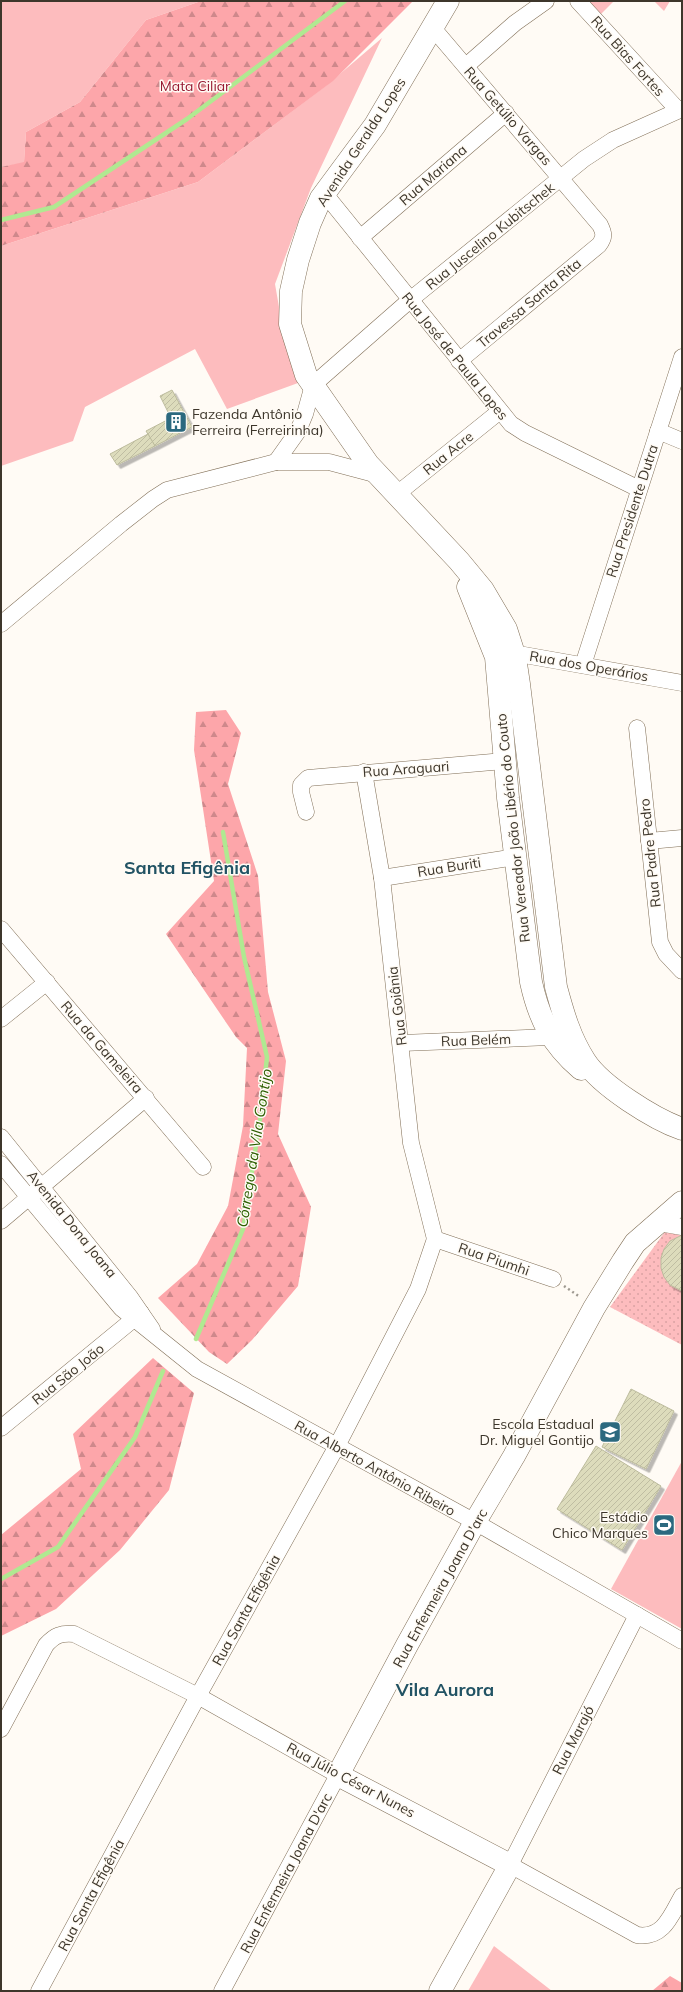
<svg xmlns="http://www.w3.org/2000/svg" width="683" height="1992" viewBox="0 0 683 1992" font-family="Mulish,sans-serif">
	<defs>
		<pattern id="forest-firs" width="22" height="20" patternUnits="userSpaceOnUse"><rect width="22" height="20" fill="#fda6aa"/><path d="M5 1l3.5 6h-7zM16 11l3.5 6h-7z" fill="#ce888b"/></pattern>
		<pattern id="park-dots" width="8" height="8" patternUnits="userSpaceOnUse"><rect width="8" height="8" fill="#fdbcbe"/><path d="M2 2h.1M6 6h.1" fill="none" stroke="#daa2a3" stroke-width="1.8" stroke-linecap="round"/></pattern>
		<pattern id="building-hatch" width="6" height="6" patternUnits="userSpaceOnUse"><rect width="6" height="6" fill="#dddcbc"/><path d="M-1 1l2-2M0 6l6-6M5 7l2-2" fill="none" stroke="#bfbda2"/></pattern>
		<filter id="shadow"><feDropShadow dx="3.5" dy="3.5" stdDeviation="0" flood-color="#0004"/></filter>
	</defs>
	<rect width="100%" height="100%" fill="#fffbf5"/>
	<!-- grass -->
	<g fill="#fdbcbe">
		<polygon points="1,1 201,1 146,20 80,102 26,132 24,163 1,167"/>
		<polygon points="585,1 614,1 601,14"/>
		<polygon points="654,1 670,1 664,11"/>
		<polygon points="382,38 311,188 275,284 283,330 298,383 227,409 195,349 85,407 73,441 1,466 1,246 198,182 327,85"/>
		<polygon points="682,1461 682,1629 611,1589"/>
		<polygon points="494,1946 552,1991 468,1991"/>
	</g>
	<!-- forest -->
	<g fill="url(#forest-firs)">
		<polygon points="201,1 413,1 333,81 198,182 1,246 1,167 24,162 26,132 80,102 146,20"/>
		<polygon points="226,710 241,733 228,784 258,876 268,992 286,1061 278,1134 311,1207 298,1286 252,1340 227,1364 209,1352 158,1298 197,1264 228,1206 243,1126 247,1048 236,1037 166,934 214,881 194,750 196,712"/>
		<polygon points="153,1358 194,1393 169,1490 120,1550 56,1609 1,1636 1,1535 81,1469 73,1434"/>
		<polygon points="670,1976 682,1983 682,1991 652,1991"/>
	</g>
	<!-- park -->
	<polygon fill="url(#park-dots)" points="667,1229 682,1230 682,1345 610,1307"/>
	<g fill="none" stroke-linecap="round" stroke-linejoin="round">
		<!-- stream -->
		<g stroke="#b0e991" stroke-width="4.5">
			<polyline points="1,220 54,207 187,119 345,1"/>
			<polyline points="196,1339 243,1229 261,1113 267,1057 244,957 223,832"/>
			<polyline points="1,1579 58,1547 135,1437 163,1371"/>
		</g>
	</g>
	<!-- building -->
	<g fill="url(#building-hatch)" stroke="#bcbb9c" filter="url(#shadow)">
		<polygon points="172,390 192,427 155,446 146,431 171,418 160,396"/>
		<polygon points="148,434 155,446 117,465 110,454"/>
		<polygon points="682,1235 682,1291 670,1285 664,1277 661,1268 661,1258 664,1249 670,1241"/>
		<polygon points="631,1389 674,1411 646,1469 602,1447"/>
		<polygon points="596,1446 661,1486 622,1550 557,1509"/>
	</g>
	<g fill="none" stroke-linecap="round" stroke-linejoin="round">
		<!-- street casing -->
		<g stroke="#816f57" stroke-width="17">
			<g id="street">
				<polyline points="578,1 678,110"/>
				<path d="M432 27 600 225C604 233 605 237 599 245L459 361"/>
				<polyline points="466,66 515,23 546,1"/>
				<polyline points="325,194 511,424 525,433 639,489"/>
				<polyline points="360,238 506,113"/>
				<polyline points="658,431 682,441"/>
				<polyline points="276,462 298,431 305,414 313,385 410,300 584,159 613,140 682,109"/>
				<polyline points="397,494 500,411"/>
				<polyline points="1,624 121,524 153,499 167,490 276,462 329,462 378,475"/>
				<polyline points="505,655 513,653 682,683"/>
				<polyline points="583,665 682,357"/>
				<polyline points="637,728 660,942 666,954 682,971"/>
				<polyline points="364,772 382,878 411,1143 435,1239"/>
				<polyline points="306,812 301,792 301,785 308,778 504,761"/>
				<polyline points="649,841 682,838"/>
				<polyline points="382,878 516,857"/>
				<polyline points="1,929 203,1167"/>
				<polyline points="1,1019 47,982"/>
				<polyline points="402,1043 550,1037 562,1035"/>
				<polyline points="1,1137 130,1297 152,1329"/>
				<polyline points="1,1164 121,1308 197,1369 475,1522 682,1641"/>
				<polyline points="1,1221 146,1098"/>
				<polyline points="659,1223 682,1227"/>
				<polyline points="435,1239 553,1279"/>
				<polyline points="1,1428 141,1313"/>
				<path d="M637 1615 510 1865 637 1935C663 1939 671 1916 682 1896"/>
				<path d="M1 1729 46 1645C55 1635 61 1633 74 1634L198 1696 338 1775 222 1991"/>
				<polyline points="39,1991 198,1696 337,1446 418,1289 435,1239"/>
			</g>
		</g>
		<!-- secondary casing -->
		<g stroke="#816f57" stroke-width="23">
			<g id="secondary">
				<path d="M448 1 375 125 321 198 310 223 298 260 291 291 290 324 306 375 368 464 459 561 483 590 506 629 515 657 519 684 556 987C563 1013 570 1038 585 1061 601 1086 654 1119 682 1129"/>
				<path d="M468 587 496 657 508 798 531 982C539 1019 552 1044 581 1069"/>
				<polyline points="440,1991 510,1865 338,1775 407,1645 475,1522 514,1456 594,1308 623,1261 635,1243 682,1202"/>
			</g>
		</g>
		<!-- path -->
		<polyline stroke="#9e9990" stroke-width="2.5" stroke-dasharray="2 3" stroke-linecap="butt" points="564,1286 580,1297"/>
		<!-- street -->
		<use href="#street" stroke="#fff" stroke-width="16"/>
		<!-- secondary -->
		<use href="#secondary" stroke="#fff" stroke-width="22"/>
	</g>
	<!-- icons -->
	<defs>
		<g id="building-square" transform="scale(1.15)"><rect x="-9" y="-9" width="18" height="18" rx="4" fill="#2b697f" stroke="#fffbf5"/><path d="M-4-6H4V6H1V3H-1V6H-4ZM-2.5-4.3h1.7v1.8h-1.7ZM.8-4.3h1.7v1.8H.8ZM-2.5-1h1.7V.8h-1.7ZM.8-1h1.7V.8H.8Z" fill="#fff"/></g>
		<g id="school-square" transform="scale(1.15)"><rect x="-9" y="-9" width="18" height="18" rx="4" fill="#2b697f" stroke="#fffbf5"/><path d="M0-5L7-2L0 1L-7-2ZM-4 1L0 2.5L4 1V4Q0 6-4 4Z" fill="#fff"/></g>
		<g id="stadium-square" transform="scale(1.15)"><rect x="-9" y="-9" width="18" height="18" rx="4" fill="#2b697f" stroke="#fffbf5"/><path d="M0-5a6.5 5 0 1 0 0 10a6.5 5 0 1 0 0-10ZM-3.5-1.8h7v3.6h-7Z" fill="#fff"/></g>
	</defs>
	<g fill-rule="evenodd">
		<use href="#building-square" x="176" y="422"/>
		<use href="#school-square" x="610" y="1432"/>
		<use href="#stadium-square" x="664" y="1525"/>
	</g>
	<g text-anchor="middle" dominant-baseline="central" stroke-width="3" stroke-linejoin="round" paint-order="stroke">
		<!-- street labels -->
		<g font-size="14" fill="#3d362b" stroke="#fffbf5">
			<text transform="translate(628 56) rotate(48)">Rua Bias Fortes</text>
			<text transform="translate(508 116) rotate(49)">Rua Getúlio Vargas</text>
			<text transform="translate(361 142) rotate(-57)">Avenida Geralda Lopes</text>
			<text transform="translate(433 175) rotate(-41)">Rua Mariana</text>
			<text transform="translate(490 236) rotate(-39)">Rua Juscelino Kubitschek</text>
			<text transform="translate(529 303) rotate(-40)">Travessa Santa Rita</text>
			<text transform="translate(455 356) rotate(51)">Rua José de Paula Lopes</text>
			<text transform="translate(448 453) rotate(-39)">Rua Acre</text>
			<text transform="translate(632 511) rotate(-72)">Rua Presidente Dutra</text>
			<text transform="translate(589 666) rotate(10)">Rua dos Operários</text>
			<text transform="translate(406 769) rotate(-4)">Rua Araguari</text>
			<text transform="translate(513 828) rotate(-96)">Rua Vereador João Libério do Couto</text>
			<text transform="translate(650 853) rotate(-96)">Rua Padre Pedro</text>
			<text transform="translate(449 867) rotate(-9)">Rua Buriti</text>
			<text transform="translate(397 1006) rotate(-97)">Rua Goiânia</text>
			<text transform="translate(476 1040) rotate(-2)">Rua Belém</text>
			<text transform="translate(102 1047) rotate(49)">Rua da Gameleira</text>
			<text transform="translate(72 1224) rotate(51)">Avenida Dona Joana</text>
			<text transform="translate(494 1259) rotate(19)">Rua Piumhi</text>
			<text transform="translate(68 1374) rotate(-39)">Rua São João</text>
			<text transform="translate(375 1468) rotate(29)">Rua Alberto Antônio Ribeiro</text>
			<text transform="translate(440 1588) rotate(-61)">Rua Enfermeira Joana D'arc</text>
			<text transform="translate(246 1610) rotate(-61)">Rua Santa Efigênia</text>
			<text transform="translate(573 1740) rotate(-63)">Rua Marajó</text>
			<text transform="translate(351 1780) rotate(28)">Rua Júlio César Nunes</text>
			<text transform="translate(286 1873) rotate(-62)">Rua Enfermeira Joana D'arc</text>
			<text transform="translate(91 1895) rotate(-62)">Rua Santa Efigênia</text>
		</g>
		<!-- park labels -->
		<g font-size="14" fill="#971a32" stroke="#fffbf5">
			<text x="195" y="86">Mata Ciliar</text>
		</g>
		<!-- poi labels -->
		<g font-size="14" fill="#3d362b" stroke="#fffbf5" text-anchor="end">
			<text x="192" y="414" text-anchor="start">Fazenda Antônio<tspan x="192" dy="16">Ferreira (Ferreirinha)</tspan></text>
			<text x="594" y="1424">Escola Estadual<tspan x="594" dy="16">Dr. Miguel Gontijo</tspan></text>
			<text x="648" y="1517">Estádio<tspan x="648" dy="16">Chico Marques</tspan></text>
		</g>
		<!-- water labels -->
		<g font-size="15" font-style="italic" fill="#2d5e00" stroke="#fffbf5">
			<text transform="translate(254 1148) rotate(-81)">Córrego da Vila Gontijo</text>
		</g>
		<!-- district labels -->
		<g font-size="18" font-weight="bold" fill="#225364" stroke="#fffbf5">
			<text x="187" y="867">Santa Efigênia</text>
			<text x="445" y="1689">Vila Aurora</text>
		</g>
	</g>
	<!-- border -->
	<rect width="683" height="1992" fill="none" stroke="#3d362b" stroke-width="4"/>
</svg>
